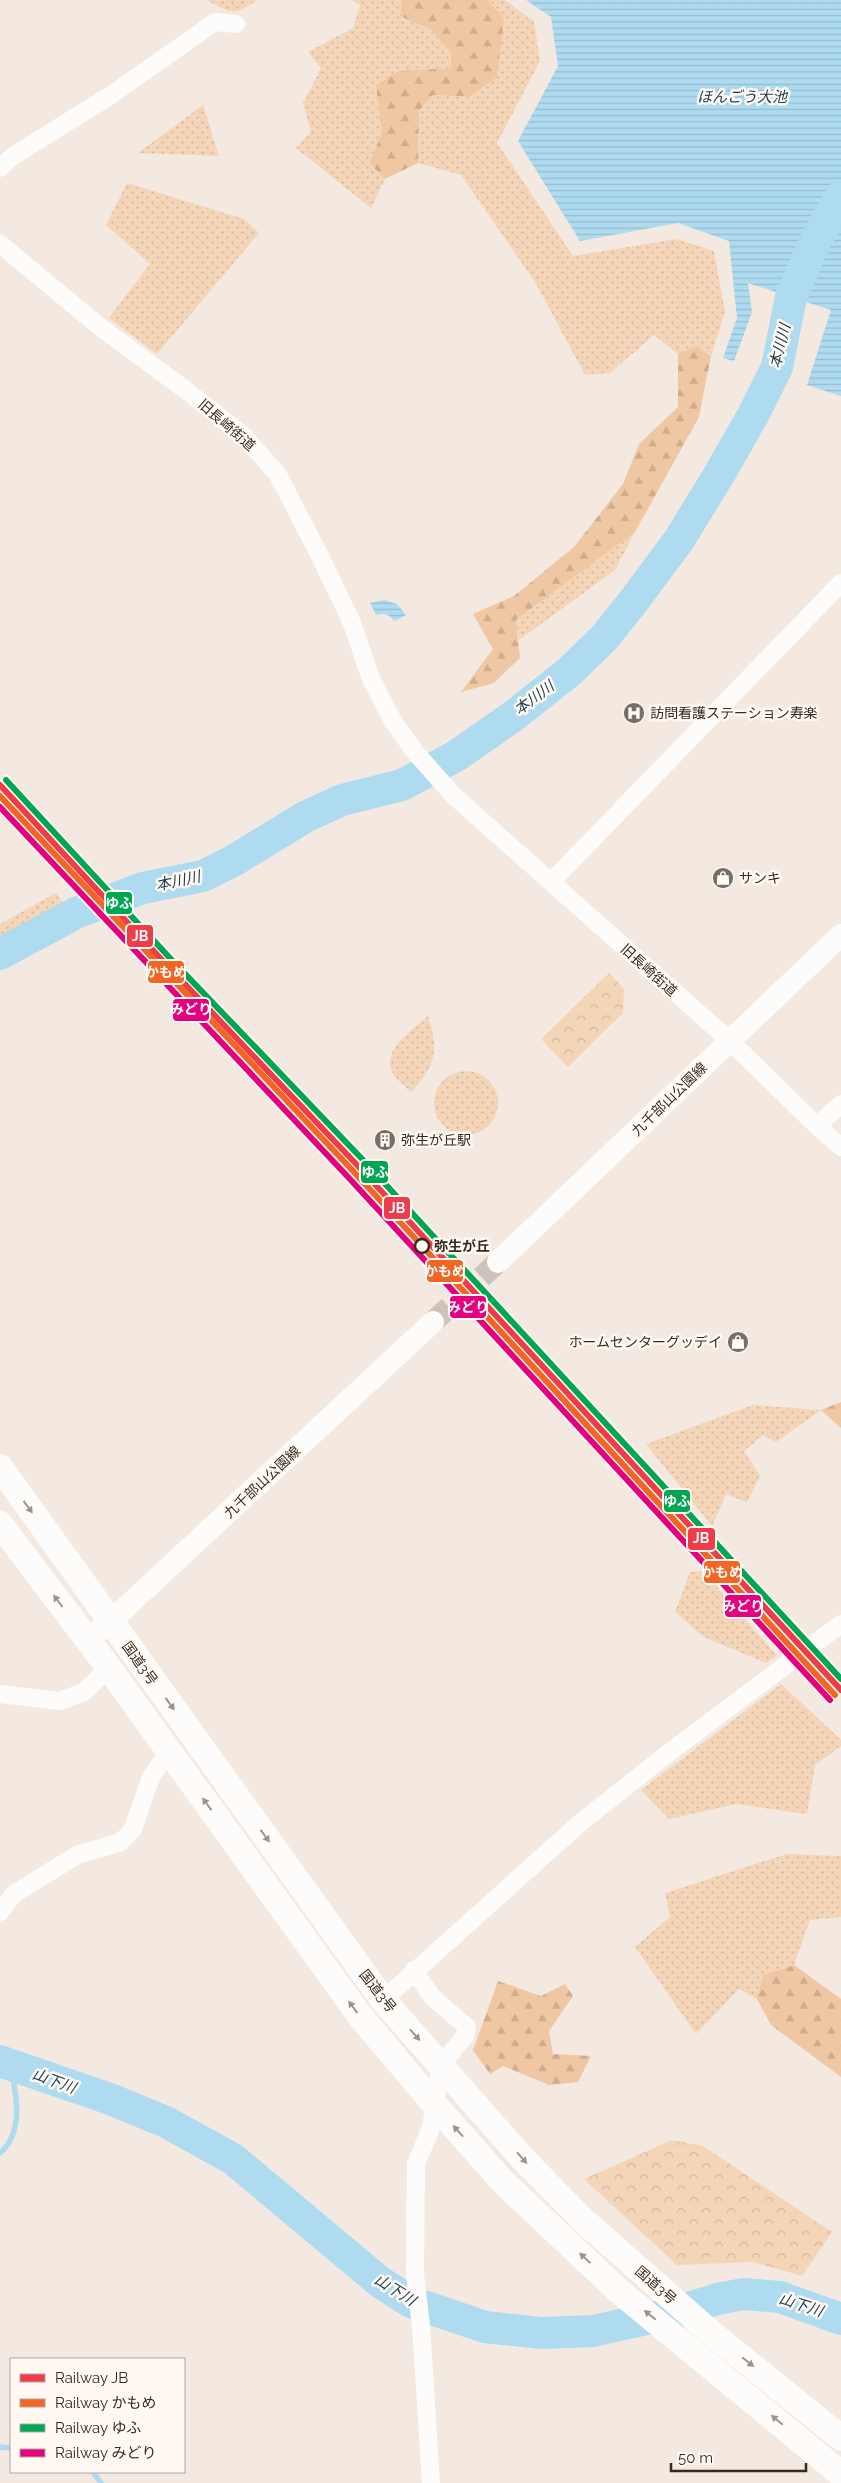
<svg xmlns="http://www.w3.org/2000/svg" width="841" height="2483" viewBox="0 0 841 2483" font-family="Raleway,'Noto Sans JP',sans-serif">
	<defs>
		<pattern id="grass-dots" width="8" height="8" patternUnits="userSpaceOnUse" patternTransform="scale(1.25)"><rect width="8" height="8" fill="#f4d5b8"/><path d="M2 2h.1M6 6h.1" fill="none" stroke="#d2b79e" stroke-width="1.8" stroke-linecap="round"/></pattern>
		<pattern id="forest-firs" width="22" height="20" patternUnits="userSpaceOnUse" patternTransform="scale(1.25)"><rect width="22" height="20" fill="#efc8a3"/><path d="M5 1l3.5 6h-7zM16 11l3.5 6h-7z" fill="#ceac8c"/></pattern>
		<pattern id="park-crowns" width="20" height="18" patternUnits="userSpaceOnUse" patternTransform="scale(1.25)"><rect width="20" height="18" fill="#f4d5b8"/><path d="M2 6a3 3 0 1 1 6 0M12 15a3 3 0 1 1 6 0" fill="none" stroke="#d2b79e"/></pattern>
		<pattern id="water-rules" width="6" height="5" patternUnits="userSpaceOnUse" patternTransform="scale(1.25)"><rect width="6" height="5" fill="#aedbf0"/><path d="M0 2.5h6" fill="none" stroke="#96bcce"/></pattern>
	</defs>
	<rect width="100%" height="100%" fill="#f3e9e0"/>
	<!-- grass -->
	<g fill="url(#grass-dots)">
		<path d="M207 0H257C233 16 232 14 207 0Z"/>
		<polygon points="351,0 402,0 400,16 431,30 451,53 451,68 398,71 376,85 382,133 369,163 385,179 371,208 296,148 311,132 303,103 321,68 308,52 353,28 360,5"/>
		<polygon points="487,0 505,0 534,22 540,61 497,143 573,256 677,239 714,251 725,312 711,356 696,346 678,354 654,335 610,373 585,375 535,282 461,175 418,163 419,111 433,95 470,97 504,18"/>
		<polygon points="203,105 219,156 138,153"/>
		<polygon points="127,183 244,219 259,233 157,354 109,318 150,264 106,225"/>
		<polygon points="635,532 615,570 519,640 516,620"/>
		<polygon points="56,893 65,905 0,938 0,924"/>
		<path d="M428 1016C439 1049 436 1067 411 1092 405 1086 398 1081 394 1075 379 1050 412 1031 428 1016Z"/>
		<circle cx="466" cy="1103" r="32"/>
		<polygon points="753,1405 821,1410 776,1442 763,1435 744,1451 760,1476 747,1502 726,1494 712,1526 646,1444"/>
		<polygon points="703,1571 777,1656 766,1663 704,1637 675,1612 690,1572"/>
		<polygon points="781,1684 841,1740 841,1746 815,1765 807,1814 736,1804 669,1819 641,1790"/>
		<polygon points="787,1854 841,1856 841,1917 810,1920 794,1965 763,1975 757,1999 739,1989 696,2034 635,1947 670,1917 665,1893"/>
	</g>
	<!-- forest -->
	<g fill="url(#forest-firs)">
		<polygon points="402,0 487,0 504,18 497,77 470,97 433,95 419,111 418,163 385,179 369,163 382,133 376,85 398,71 451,68 451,53 431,30 400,16"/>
		<polygon points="696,346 711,356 699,417 635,532 516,620 520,658 494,683 461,692 493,649 473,614 514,596 574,547 623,484 639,444 678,407 678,354"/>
		<polygon points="841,1402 841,1428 821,1410"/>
		<polygon points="794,1965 841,1999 841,2077 771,2025 757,1999 763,1975"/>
		<polygon points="498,1981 541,1996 565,1984 573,1996 549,2031 553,2054 591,2056 578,2082 549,2085 503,2066 490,2074 473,2050"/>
	</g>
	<!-- park -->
	<g fill="url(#park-crowns)">
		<polygon points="609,973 624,989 623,1013 568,1067 541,1039"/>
		<polygon points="672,2140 703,2146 832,2232 802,2276 753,2262 677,2265 584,2179"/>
	</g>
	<!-- water -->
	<g fill="url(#water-rules)">
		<polygon points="526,0 841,0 841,396 807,385 831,310 748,283 752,312 734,361 723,358 737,318 729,241 678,223 580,241 518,141 558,66 551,17"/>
		<path d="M384 600 397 604 406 615 394 621C389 614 385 613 376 615L370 603Z"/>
	</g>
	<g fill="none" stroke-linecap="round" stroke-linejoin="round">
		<!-- stream -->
		<g stroke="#aedbf0" stroke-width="5.5">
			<path d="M0 2153C25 2132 16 2092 10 2064"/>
			<polyline points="0,2447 11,2448"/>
			<polyline points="93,2472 101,2483"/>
		</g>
		<!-- river -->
		<g stroke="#aedbf0" stroke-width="32">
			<polyline points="0,954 76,913 143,888 203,876 233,861 305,817 342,800 402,785 456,756 512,717 569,672 604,638 632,603 679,540 720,473 753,415 777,367 791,297 816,240 841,196"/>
			<polyline points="0,2061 110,2099 166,2122 233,2159 380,2282 411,2302 485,2327 541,2333 593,2331 674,2313 717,2299 744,2294 780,2297 841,2319"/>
		</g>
		<!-- major-tunnel -->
		<polyline stroke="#cdc3ba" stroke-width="22" stroke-dasharray="22 11" stroke-linecap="butt" points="433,1322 498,1262"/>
		<!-- minor -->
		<g stroke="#fdfcfa" stroke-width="18">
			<polyline points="0,168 13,156 111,95 215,22 236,24"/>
			<polyline points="0,244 100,327 183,388 244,436 278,475 319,554 352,623 371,679 393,721 415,752 454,796 730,1041 817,1126 841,1147"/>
			<polyline points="551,882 841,583"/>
			<polyline points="817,1126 841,1104"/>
			<polyline points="0,1694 60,1701 84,1692 109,1668"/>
			<polyline points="0,1912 14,1894 77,1855 121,1842 133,1829 151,1777 169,1751"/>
			<polyline points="414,1970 432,1997 467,2027 465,2036 441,2065 431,2128 416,2164 415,2274 421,2326 431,2483"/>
			<polyline points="383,2000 580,1823 671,1751 841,1624"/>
		</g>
		<!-- major -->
		<g stroke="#fdfcfa" stroke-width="22">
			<polyline points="498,1262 841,935"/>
			<polyline points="88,1639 111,1621 433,1322"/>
		</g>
		<!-- highway -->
		<g stroke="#fdfcfa" stroke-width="26">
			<polyline points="0,1467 383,2000 524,2160 584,2221 710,2332 841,2438"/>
			<polyline points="0,1524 109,1668 360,2016 434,2104 503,2182 620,2292 841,2474"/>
		</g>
		<!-- rail-1 casing -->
		<g stroke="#fff8f3" stroke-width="10">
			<polyline id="rail-1" points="0,785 163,961 359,1167 841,1690"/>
		</g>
		<!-- rail-2 casing -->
		<g stroke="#fff8f3" stroke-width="10">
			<polyline id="rail-2" points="0,796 354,1172 835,1695"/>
		</g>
		<!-- rail-3 casing -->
		<g stroke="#fff8f3" stroke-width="10">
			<polyline id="rail-3" points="6,780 168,956 365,1162 841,1679"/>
		</g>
		<!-- rail-4 casing -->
		<g stroke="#fff8f3" stroke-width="10">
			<polyline id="rail-4" points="0,807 348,1177 830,1700"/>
		</g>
		<!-- rail-1 -->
		<use href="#rail-1" stroke="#ee3d49" stroke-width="6"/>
		<!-- rail-2 -->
		<use href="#rail-2" stroke="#f26522" stroke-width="6"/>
		<!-- rail-3 -->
		<use href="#rail-3" stroke="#00a651" stroke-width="6"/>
		<!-- rail-4 -->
		<use href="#rail-4" stroke="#e5007d" stroke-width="6"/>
	</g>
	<!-- one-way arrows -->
	<defs><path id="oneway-solid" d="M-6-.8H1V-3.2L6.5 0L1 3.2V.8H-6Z" transform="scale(1.25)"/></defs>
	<g fill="#9a948d">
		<use href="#oneway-solid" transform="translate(28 1507) rotate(54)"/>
		<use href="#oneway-solid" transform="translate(58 1601) rotate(-127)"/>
		<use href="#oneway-solid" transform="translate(170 1704) rotate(54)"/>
		<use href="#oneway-solid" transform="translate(207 1804) rotate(-126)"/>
		<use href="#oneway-solid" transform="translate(265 1836) rotate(54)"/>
		<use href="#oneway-solid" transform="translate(353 2007) rotate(-126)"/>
		<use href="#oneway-solid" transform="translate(415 2035) rotate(48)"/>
		<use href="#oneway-solid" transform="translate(458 2131) rotate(-132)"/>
		<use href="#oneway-solid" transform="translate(522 2158) rotate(48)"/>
		<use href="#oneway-solid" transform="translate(585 2258) rotate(-137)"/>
		<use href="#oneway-solid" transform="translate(650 2315) rotate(-141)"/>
		<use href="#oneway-solid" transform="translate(748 2362) rotate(39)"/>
		<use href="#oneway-solid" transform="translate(777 2420) rotate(-140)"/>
	</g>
	<!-- icons -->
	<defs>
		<g id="hospital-disc" transform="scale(1.125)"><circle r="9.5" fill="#786e63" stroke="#fff8f3"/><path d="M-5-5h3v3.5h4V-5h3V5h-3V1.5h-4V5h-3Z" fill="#fff"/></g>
		<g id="shop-disc" transform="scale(1.125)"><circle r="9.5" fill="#786e63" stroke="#fff8f3"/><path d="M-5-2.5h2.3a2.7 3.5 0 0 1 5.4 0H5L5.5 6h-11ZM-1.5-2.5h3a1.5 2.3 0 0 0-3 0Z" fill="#fff"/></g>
		<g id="building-disc" transform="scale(1.125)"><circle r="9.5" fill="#786e63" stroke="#fff8f3"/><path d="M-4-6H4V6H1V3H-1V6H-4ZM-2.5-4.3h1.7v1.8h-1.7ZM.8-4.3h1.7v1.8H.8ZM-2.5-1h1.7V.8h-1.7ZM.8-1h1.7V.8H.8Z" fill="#fff"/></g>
	</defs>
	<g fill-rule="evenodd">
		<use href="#hospital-disc" x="634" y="713"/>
		<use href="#shop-disc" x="723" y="878"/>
		<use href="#building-disc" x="385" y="1140"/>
		<use href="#shop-disc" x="738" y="1342"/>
	</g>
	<!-- markers -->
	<circle fill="#fff8f3" stroke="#362b20" stroke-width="2.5" cx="422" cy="1246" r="7"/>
	<g text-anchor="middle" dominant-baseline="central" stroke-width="5" stroke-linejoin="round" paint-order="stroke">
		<!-- street labels -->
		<g font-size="14" fill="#362b20" stroke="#fff8f3">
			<text transform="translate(227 425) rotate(41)">旧長崎街道</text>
			<text transform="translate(649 970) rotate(42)">旧長崎街道</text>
			<text transform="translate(669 1099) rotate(-44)">九千部山公園線</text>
			<text transform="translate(262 1482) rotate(-43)">九千部山公園線</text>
			<text transform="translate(140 1663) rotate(54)">国道3号</text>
			<text transform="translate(378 1991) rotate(52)">国道3号</text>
			<text transform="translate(656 2285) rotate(41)">国道3号</text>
		</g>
		<!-- poi labels -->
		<g font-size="14" fill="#362b20" stroke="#fff8f3" text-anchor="start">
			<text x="650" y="713">訪問看護ステーション寿楽</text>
			<text x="739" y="878">サンキ</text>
			<text x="401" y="1140">弥生が丘駅</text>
			<text x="722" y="1342" text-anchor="end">ホームセンターグッデイ</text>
		</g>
		<!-- stop labels -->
		<g font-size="14" font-weight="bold" fill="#362b20" stroke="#fff8f3" text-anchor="start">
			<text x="434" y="1246">弥生が丘</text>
		</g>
		<!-- water labels -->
		<g font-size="15" font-style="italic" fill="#173f50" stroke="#fff8f3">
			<text x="742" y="97">ほんごう大池</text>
			<text transform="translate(780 346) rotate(-76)">本川川</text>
			<text transform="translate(534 698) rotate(-37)">本川川</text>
			<text transform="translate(178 881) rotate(-12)">本川川</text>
			<text transform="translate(54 2081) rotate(20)">山下川</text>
			<text transform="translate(395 2290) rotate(32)">山下川</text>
			<text transform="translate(801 2305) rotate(18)">山下川</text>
		</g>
	</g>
	<g stroke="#fff8f3" stroke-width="2">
		<rect x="105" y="891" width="28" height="24" rx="5" fill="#00a651"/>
		<rect x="126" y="924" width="28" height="24" rx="5" fill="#ee3d49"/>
		<rect x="147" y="960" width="38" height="24" rx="5" fill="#f26522"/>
		<rect x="172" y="998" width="38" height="24" rx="5" fill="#e5007d"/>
		<rect x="360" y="1160" width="29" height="24" rx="5" fill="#00a651"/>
		<rect x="383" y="1196" width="28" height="24" rx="5" fill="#ee3d49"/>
		<rect x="426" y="1259" width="38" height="24" rx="5" fill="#f26522"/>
		<rect x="449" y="1295" width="38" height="24" rx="5" fill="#e5007d"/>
		<rect x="663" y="1489" width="28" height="24" rx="5" fill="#00a651"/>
		<rect x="687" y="1527" width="29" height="24" rx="5" fill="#ee3d49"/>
		<rect x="703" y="1560" width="38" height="24" rx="5" fill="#f26522"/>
		<rect x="724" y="1594" width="38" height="24" rx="5" fill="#e5007d"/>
	</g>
	<g font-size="14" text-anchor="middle" font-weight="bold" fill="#fff">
		<text x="119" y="908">ゆふ</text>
		<text x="140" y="941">JB</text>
		<text x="166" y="977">かもめ</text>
		<text x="191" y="1014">みどり</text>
		<text x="375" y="1177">ゆふ</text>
		<text x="397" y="1213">JB</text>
		<text x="445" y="1276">かもめ</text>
		<text x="468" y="1312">みどり</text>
		<text x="677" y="1506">ゆふ</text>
		<text x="701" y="1543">JB</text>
		<text x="722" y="1577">かもめ</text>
		<text x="743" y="1611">みどり</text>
	</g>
	<!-- legend -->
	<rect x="10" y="2358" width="175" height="115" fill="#fff8f3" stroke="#afa69f"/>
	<rect x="20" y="2374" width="25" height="8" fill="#ee3d49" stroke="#afa69f"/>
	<text x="55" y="2383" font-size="15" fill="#362b20">Railway JB</text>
	<rect x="20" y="2399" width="25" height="8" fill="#f26522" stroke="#afa69f"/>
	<text x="55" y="2408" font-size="15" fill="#362b20">Railway かもめ</text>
	<rect x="20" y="2424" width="25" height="8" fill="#00a651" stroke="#afa69f"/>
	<text x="55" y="2433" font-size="15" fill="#362b20">Railway ゆふ</text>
	<rect x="20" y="2449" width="25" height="8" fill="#e5007d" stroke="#afa69f"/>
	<text x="55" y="2458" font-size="15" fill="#362b20">Railway みどり</text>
	<!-- scale -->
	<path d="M671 2463v8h135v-8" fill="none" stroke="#362b20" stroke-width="2.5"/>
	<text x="678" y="2463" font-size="15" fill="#362b20" stroke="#fff8f3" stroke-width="4" paint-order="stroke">50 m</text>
</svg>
